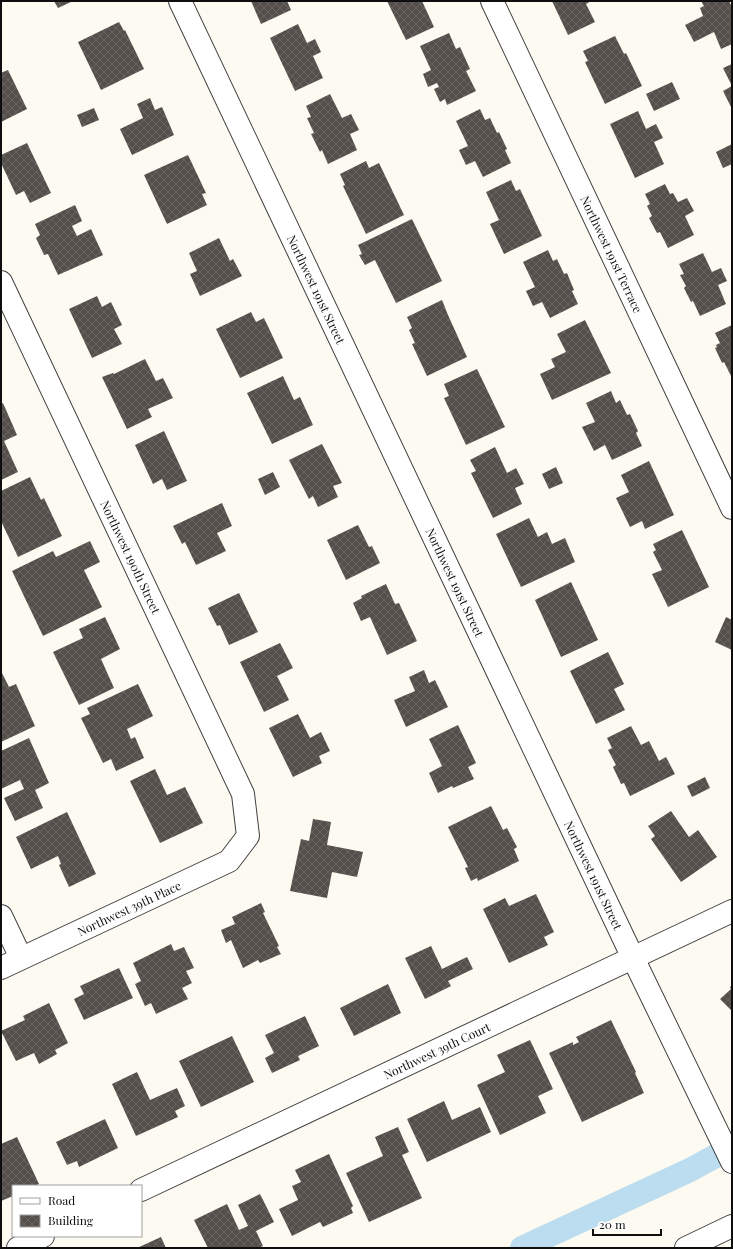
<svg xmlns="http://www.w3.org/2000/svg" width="733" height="1249" viewBox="0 0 733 1249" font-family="'Playfair Display',serif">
	<defs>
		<pattern id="building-cross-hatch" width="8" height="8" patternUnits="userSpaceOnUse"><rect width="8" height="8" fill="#554f4c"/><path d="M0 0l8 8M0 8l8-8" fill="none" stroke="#696461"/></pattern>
	</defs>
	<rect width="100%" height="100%" fill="#fdfbf1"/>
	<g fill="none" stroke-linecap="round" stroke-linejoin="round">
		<!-- canal -->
		<polyline stroke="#bbddef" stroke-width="24" points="522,1248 690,1170 732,1147"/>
	</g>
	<!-- building -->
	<g fill="url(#building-cross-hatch)">
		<polygon points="54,1 73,1 58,8"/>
		<polygon points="251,1 287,1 291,10 261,24"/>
		<polygon points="387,1 422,1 434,27 406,40"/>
		<polygon points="552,1 591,1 586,4 595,22 568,35"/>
		<polygon points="701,1 729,1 732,7 732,44 721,49 714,32 694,42 685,25 703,16 700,8 704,6"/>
		<polygon points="119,22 124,31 125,30 144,69 101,90 78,42"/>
		<polygon points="298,24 307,43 315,39 321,52 313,56 323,78 295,91 270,38"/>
		<polygon points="449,33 456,49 460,47 470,69 466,71 476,91 447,105 445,99 440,102 434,89 439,87 437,83 428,87 423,74 431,70 420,46"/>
		<polygon points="615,36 624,54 626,53 642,86 605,104 585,62 588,61 583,51"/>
		<polygon points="732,64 732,86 723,68"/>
		<polygon points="8,70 27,109 1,122 1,73"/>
		<polygon points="672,82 680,99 654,111 646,94"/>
		<polygon points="732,86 732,109 723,91"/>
		<polygon points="330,94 342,118 351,114 359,130 350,134 357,150 328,164 322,150 320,152 311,134 314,133 307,118 311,117 306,106"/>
		<polygon points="150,98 155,110 162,107 174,135 132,155 120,129 143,118 137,104"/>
		<polygon points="94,108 99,120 82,127 77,115"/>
		<polygon points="480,109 485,120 490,118 497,133 499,132 507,149 505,150 511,163 483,177 475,161 466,165 459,150 468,146 456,121"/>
		<polygon points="638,111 646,129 656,124 663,138 654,142 664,164 635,178 610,124"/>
		<polygon points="27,143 51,193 30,203 24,191 16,195 1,163 1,155"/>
		<polygon points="732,144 732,164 723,168 716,152"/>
		<polygon points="188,155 206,193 202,194 207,205 167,224 144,175"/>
		<polygon points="366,161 369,168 379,163 404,215 366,234 343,186 345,185 340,174"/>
		<polygon points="511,180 516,191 520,189 542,236 504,254 490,224 499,220 486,192"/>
		<polygon points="665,184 670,194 673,193 678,202 687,198 694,211 685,216 694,235 668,248 660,232 657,233 649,218 652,216 647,206 650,204 645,194"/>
		<polygon points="75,205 82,221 72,226 77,236 91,229 103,255 58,275 48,254 44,255 36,238 40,235 35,224"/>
		<polygon points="412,219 442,281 396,303 375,260 365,265 359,255 362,254 358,245"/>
		<polygon points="219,238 230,261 233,259 242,276 200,296 190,274 197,271 189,253"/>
		<polygon points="548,250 553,261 557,259 564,274 567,273 574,290 572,291 578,304 550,318 542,302 533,306 526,291 535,287 523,262"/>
		<polygon points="703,253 712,272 721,268 727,281 718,285 726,304 700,316 693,301 691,302 684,288 686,286 680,275 684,274 679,264"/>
		<polygon points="97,296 102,307 111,302 122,325 114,329 122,344 92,358 69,309"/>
		<polygon points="442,300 448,315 467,357 427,376 412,344 415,343 409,330 412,328 407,317"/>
		<polygon points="251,312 256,322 264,318 283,358 240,378 216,329"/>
		<polygon points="585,320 611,373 552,400 540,374 555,367 551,359 566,352 557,334"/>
		<polygon points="732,325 732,378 724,362 722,363 715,348 717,347 716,345 720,343 715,333"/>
		<polygon points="145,359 156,381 163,378 173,398 148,409 152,417 127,429 102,377 113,373 114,374"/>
		<polygon points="477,369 505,427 466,445 444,398 449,396 444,384"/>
		<polygon points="283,376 294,400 300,397 313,425 272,444 247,393"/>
		<polygon points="611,391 616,403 620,400 627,415 630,414 638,431 636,433 642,446 612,460 605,445 594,451 582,427 595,422 586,403"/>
		<polygon points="3,403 17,435 4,441 18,472 1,480 1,404"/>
		<polygon points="164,431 187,481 167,490 162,479 153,484 135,445"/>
		<polygon points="322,444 342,483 333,486 338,497 318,507 313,496 309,499 289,460"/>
		<polygon points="495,447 507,473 516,468 524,484 515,488 522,504 493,518 471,473 476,471 470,460"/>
		<polygon points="649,461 674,515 645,529 642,521 630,527 616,498 629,492 621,475"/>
		<polygon points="556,467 563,483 549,489 542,474"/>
		<polygon points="273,472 280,487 265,495 258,479"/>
		<polygon points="30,477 41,500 44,498 62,536 18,557 1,521 1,491"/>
		<polygon points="222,503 232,526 217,533 226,551 196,565 185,542 182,544 173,526"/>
		<polygon points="529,518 538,537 547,532 552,544 565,538 575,562 521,587 496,534"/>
		<polygon points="358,525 369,547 372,546 380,563 346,580 327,540"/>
		<polygon points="682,530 709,587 668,607 652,574 662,570 653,552 656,550 653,544"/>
		<polygon points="90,541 100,562 84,570 102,607 43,636 12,571 53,551 56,557"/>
		<polygon points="571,582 598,640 561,657 535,600"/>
		<polygon points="386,584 395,604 399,603 417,641 387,655 370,617 361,621 353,603 362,598 361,596"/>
		<polygon points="239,593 258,632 229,645 220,625 217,626 208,608"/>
		<polygon points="105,617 120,649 101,659 114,688 79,705 53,652 83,638 79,629"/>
		<polygon points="726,617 732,620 732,650 715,642"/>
		<polygon points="280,643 293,668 277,676 289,700 264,712 240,662"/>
		<polygon points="608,652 624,684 614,689 625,710 596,724 570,671"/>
		<polygon points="424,670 429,683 435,680 448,707 406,727 394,700 415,691 409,677"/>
		<polygon points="1,671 9,687 16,684 35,726 1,742"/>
		<polygon points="138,684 153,716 127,729 131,739 135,737 144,758 116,771 111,759 103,763 81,718 90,714 87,708"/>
		<polygon points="298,714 310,738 321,732 330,751 319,756 322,763 293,777 269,728"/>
		<polygon points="458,725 476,763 468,767 474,779 453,788 452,786 438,793 429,773 442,766 429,739"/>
		<polygon points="631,726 641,745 649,741 659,761 666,757 675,774 630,796 624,783 621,784 613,767 616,765 608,750 612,748 607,738"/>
		<polygon points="29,738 49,783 35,790 43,808 15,821 4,798 24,789 20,780 1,789 1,751"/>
		<polygon points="155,769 167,795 185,787 203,823 160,843 130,781"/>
		<polygon points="705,777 710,788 692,797 687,786"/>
		<polygon points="491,806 503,830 507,828 517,847 514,849 519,861 478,881 477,878 471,881 465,868 468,867 448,827"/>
		<polygon points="671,811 689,837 698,830 717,857 681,882 651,839 655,836 648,826"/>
		<polygon points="67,812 96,874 69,887 59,865 61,864 58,856 31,869 16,837"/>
		<polygon points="313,819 331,822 327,845 363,852 357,877 332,872 327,898 290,891 301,839 309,841"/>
		<polygon points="536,894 554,932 544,937 548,945 509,963 483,909 505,898 509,906"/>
		<polygon points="261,903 265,912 263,913 279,946 277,947 281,954 260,963 258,960 243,968 231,940 226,943 221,930 235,924 232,917"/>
		<polygon points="171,944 174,951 184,947 194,968 186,971 192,983 182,988 188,999 156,1014 151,1003 145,1006 135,984 141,981 133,963"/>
		<polygon points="431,946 442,969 467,957 473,969 448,981 451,986 425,999 405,958"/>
		<polygon points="119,968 133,998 84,1020 74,999 84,994 80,986"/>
		<polygon points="388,984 401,1013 354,1036 340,1008"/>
		<polygon points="732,985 732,1011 720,999 731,989 730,987"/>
		<polygon points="49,1003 68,1043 55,1050 57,1054 39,1064 34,1053 16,1061 1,1031 25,1020 23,1016"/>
		<polygon points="305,1016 319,1046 298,1056 300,1060 272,1073 265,1058 274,1053 265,1035"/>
		<polygon points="611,1020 636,1072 635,1073 644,1093 582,1122 549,1053 573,1042 573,1045 579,1042 576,1037"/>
		<polygon points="232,1036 254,1082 201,1107 179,1061"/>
		<polygon points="530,1040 553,1089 538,1096 546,1113 500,1135 477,1085 505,1072 497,1055"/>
		<polygon points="137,1072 150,1100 177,1088 185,1106 175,1111 178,1117 136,1136 112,1084"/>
		<polygon points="444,1101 452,1120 480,1107 491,1132 427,1162 407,1119"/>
		<polygon points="105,1119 118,1148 79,1167 77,1161 67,1165 56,1142"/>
		<polygon points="398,1127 409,1152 402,1155 422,1198 369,1222 346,1173 383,1156 375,1137"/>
		<polygon points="17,1137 39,1184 35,1186 13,1186 13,1196 1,1201 1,1144"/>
		<polygon points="329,1154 353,1206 351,1208 353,1213 323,1227 320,1222 292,1236 279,1209 298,1200 292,1186 301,1182 295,1170"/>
		<polygon points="260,1194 274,1222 256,1231 263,1246 258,1248 208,1248 194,1220 227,1204 239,1230 248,1226 238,1205"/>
		<polygon points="161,1237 166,1248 137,1248"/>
	</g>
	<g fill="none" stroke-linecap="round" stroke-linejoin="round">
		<!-- minor casing -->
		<g stroke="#414141" stroke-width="24">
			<g id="minor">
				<path id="s1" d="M492 1 732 508"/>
				<path id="s2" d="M1 282 243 794 248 836 229 861 1 968"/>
				<polyline points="1,916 21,958"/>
				<path id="s3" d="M141 1190 732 911"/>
				<polyline points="18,1248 43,1236"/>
				<polyline points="686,1248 732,1226"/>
			</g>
		</g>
		<!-- tertiary casing -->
		<g stroke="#414141" stroke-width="24">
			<g id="tertiary">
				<path id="s4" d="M180 1 633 958 732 1162"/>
			</g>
		</g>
		<!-- minor -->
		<use href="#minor" stroke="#fff" stroke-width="22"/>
		<!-- tertiary -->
		<use href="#tertiary" stroke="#fff" stroke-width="22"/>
	</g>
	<g text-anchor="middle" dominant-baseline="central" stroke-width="4" stroke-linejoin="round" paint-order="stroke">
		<!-- street labels -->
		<g font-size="12" fill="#0e0e0e" stroke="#fff">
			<text stroke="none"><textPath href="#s1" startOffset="280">Northwest 191st Terrace</textPath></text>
			<text stroke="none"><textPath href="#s4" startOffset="319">Northwest 191st Street</textPath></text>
			<text stroke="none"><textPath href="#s2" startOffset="304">Northwest 190th Street</textPath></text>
			<text stroke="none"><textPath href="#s4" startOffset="643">Northwest 191st Street</textPath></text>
			<text stroke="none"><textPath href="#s4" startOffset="967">Northwest 191st Street</textPath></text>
			<text transform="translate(129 908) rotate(-25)">Northwest 39th Place</text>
			<text stroke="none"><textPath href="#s3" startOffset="327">Northwest 39th Court</textPath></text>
		</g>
	</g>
	<!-- border -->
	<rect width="733" height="1249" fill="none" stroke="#0e0e0e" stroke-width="4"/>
	<!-- legend -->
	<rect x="12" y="1185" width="130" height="52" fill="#ffffff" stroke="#9f9f9f"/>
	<rect x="20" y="1198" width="20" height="6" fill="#ffffff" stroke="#9f9f9f"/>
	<text x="48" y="1205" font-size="12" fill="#0e0e0e">Road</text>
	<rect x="20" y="1215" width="20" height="12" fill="url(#building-cross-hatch)" stroke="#9f9f9f"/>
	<text x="48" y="1225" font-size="12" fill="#0e0e0e">Building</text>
	<!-- scale -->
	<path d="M593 1229v6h68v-6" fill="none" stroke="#0e0e0e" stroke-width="2"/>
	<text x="599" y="1229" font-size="12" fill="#0e0e0e" stroke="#ffffff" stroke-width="3" paint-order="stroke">20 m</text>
</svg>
